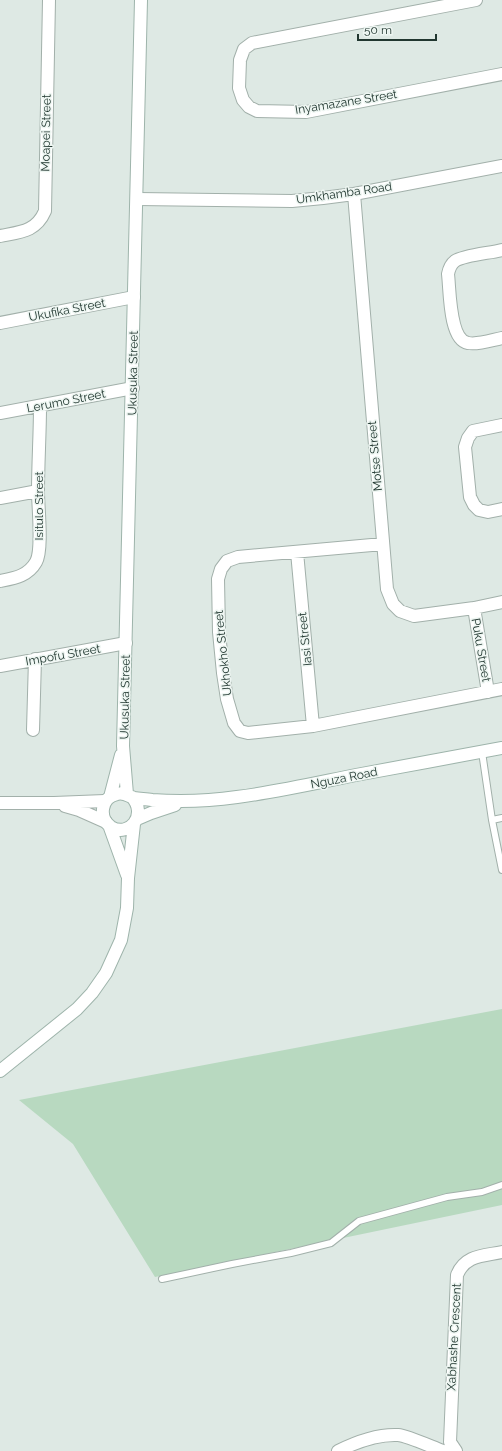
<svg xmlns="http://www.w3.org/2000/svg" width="502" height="1451" font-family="Raleway,sans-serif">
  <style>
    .green { fill: #b8d9c0 }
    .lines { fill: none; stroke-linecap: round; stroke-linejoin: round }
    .lane-casing { stroke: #a2b0aa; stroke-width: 8 }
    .street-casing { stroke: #a2b0aa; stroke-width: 14 }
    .secondary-casing { stroke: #9eb4ab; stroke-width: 14 }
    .lane { stroke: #fff; stroke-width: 6 }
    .street { stroke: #fff; stroke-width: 12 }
    .secondary { stroke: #fff; stroke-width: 12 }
    .labels { text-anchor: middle; stroke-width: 3; stroke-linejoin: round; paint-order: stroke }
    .street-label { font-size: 12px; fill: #213730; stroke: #eef6f2 }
  </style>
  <rect width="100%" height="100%" fill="#dee9e4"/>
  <path class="green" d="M 502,1009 L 502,1205 L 155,1277 L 73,1144 L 19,1100 Z"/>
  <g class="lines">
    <g class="lane-casing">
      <path id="lane" d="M 482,752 L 492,820 L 502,870
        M 492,820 L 502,818
        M 162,1279 L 232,1264 L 291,1253 L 331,1243 L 359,1221 L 447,1197 L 482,1192 L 502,1185"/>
    </g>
    <g class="street-casing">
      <path id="street" d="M 476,0 L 252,43 L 244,49 L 240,60 L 239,88 L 243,100 L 249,107 L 257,111 L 306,112 L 502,74
        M 354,194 L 387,589 L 393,604 L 400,611 L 414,616 L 474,608 L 502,602
        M 137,199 L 292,201 L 323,198 L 354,194 L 502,166
        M 0,236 C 20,232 36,232 45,211 L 49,0
        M 502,250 C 491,253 464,255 455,261 C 451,264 449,269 448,274 C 450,290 449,340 468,343 C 478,345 492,340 502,338
        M 0,323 L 134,297
        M 0,413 L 133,388
        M 502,425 L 473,431 L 468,438 L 465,447 L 470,497 L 474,505 L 479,510 L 488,512 L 502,509
        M 0,498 L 38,491
        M 383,544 L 238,557 L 227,561 L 221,569 L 218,579 L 219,632 L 223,673 L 227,699 L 234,723 L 240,731 L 248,733 L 313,726 L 502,689
        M 297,552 L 313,726
        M 0,581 C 15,578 28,576 36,562 C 43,550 38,507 38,492 C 38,463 40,434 40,406
        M 474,608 L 488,692
        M 0,666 L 126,643
        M 33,730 L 35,659
        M 0,803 L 54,803 L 105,801
        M 65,806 L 79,810 L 106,822
        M 338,1451 C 356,1442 378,1434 398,1435 C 408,1436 432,1447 443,1451
        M 456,1451 L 450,1442 L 457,1275 C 465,1255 483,1256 502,1252"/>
    </g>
    <g class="secondary-casing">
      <path id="secondary" d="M 127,794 L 123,746 L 141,0
        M 110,797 L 121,755
        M 132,797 C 148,815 129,838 111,827 C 98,818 101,797 117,794 C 124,792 128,796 134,798 C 140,799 146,799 152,800 C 180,802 209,801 237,797 C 277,792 316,783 356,775 C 405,766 453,757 502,748
        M 137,819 L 151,813 L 175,805
        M 109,825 L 127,875
        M 0,1071 L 77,1009 L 92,993 L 106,973 L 121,940 L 127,908 L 128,878 L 134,824"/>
    </g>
    <use href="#lane" class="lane"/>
    <use href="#street" class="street"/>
    <use href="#secondary" class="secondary"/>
  </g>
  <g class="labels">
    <g class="street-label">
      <text transform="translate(346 102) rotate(-9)" y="4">Inyamazane Street</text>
      <text transform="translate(46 133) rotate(-89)" y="4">Moapei Street</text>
      <text transform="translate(344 193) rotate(-8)" y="4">Umkhamba Road</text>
      <text transform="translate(67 310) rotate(-11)" y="4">Ukufika Street</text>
      <text transform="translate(133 373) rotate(-89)" y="4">Ukusuka Street</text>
      <text transform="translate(66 401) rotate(-11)" y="4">Lerumo Street</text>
      <text transform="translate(375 456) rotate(-95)" y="4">Motse Street</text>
      <text transform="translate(39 506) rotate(-90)" y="4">Isitulo Street</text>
      <text transform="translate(305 639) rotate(-96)" y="4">Iasi Street</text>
      <text transform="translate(481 650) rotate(80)" y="4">Puku Street</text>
      <text transform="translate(223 653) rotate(-96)" y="4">Ukhokho Street</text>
      <text transform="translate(63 655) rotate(-10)" y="4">Impofu Street</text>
      <text transform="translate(125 697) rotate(-89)" y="4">Ukusuka Street</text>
      <text transform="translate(344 778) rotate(-11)" y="4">Nguza Road</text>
      <text transform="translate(454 1337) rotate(-87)" y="4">Xabhashe Crescent</text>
    </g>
  </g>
  <path d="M358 34v6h78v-6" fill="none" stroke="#213730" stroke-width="2"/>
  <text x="364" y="34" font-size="12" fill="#213730" stroke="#eef6f2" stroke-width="3" paint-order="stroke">50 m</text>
</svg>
